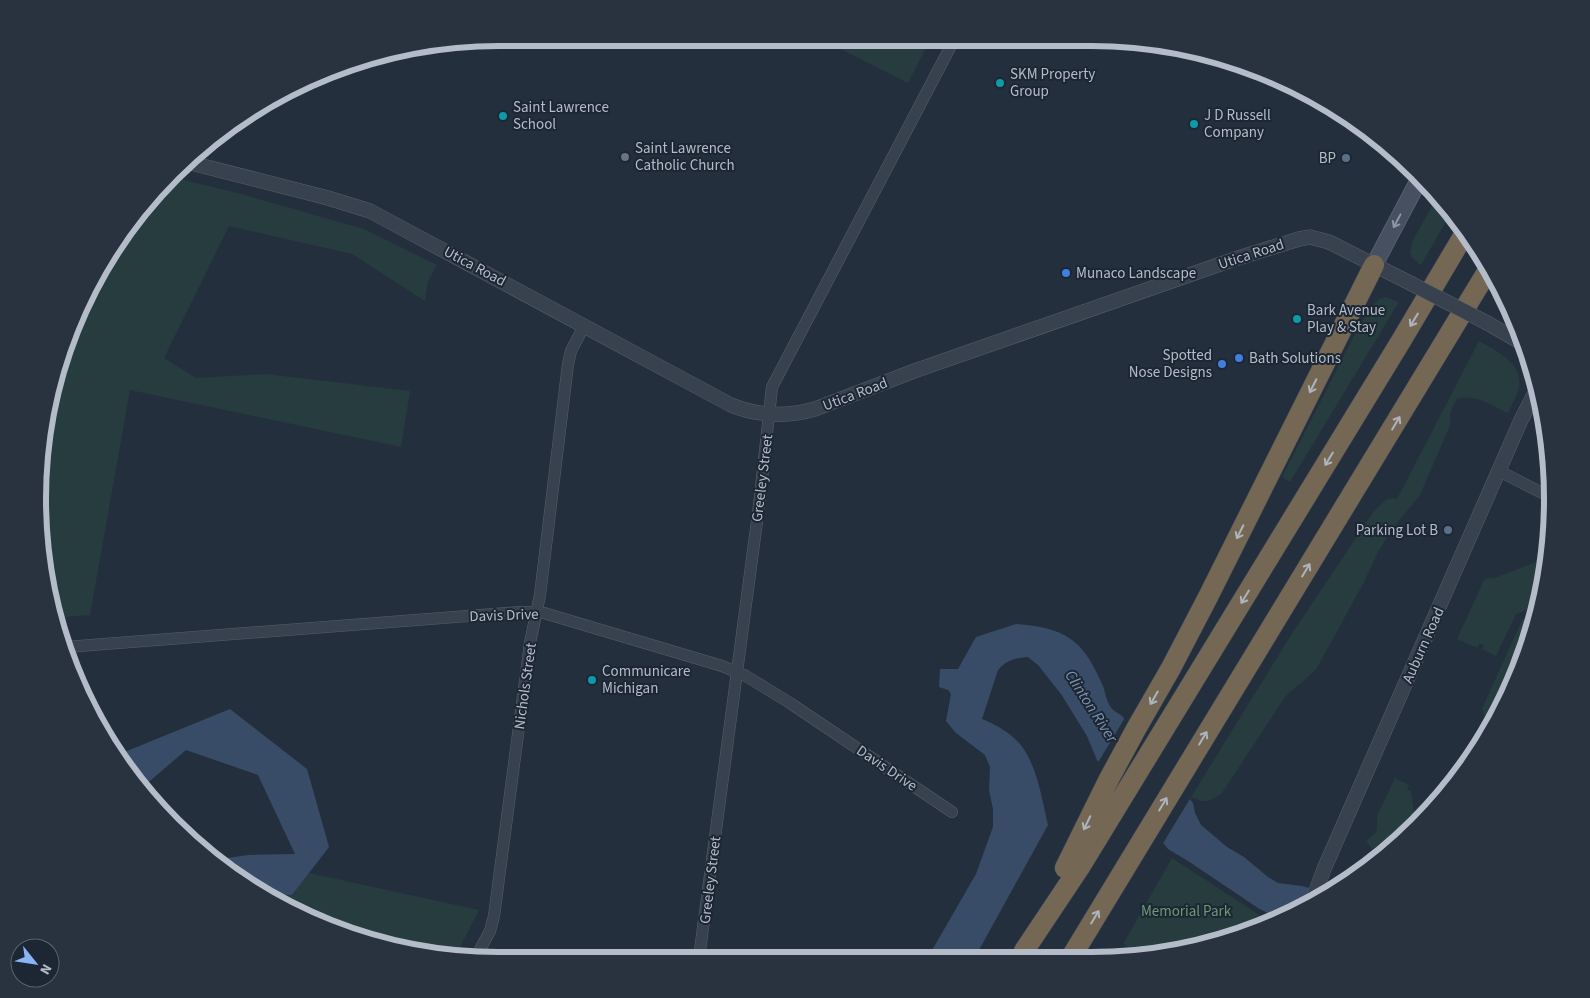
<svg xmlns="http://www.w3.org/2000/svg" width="1590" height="998" font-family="'Source Sans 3',sans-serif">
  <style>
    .green { fill: #263c3f }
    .water { fill: #394c67 }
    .pier { fill: #242f3e }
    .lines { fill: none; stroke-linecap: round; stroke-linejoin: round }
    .minor-casing { stroke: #565f6c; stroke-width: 12 }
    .tertiary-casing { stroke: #565f6c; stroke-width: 15 }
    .secondary-casing { stroke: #565f6c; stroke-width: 18 }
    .motorway-casing { stroke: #434c59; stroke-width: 21 }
    .minor { stroke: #38414e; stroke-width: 11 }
    .tertiary { stroke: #38414e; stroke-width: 14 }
    .secondary { stroke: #465061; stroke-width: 16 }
    .motorway { stroke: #746855; stroke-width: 20 }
    .tertiary-bridge-casing { stroke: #565f6c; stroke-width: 15; stroke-linecap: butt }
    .tertiary-bridge { stroke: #38414e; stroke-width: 14 }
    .oneway { stroke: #8e96a5 }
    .oneway2 { stroke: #aeb4bd }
    .culture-dot { fill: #0f9aa8; stroke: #1d2633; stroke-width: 2 }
    .worship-dot { fill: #6b7280; stroke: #1d2633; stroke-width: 2 }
    .service-dot { fill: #5c6f8a; stroke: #1d2633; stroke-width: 2 }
    .shop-dot { fill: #3f7fe0; stroke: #1d2633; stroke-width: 2 }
    .labels { text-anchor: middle; stroke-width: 4; stroke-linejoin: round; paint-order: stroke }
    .poi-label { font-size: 15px; fill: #b4bcc9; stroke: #1d2633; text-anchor: start }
    .street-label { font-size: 15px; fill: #b4bcc9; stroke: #1d2633 }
    .park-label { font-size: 15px; fill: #6b9a76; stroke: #1d2633 }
    .water-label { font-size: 16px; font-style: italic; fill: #7c92b1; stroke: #1d2633 }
    .rim { fill: none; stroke: #b4bcc9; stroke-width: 6 }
  </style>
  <rect width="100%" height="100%" fill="#242f3e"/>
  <path class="green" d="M 821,39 L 930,40 L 908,83 Z
    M 176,178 L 241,194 L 364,229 L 437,265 L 428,281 L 425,301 L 352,254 L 229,226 L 164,358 L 196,378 L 266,374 L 410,391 L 401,447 L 130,390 L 90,615 L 53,618 L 38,499 L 62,350 L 133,218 Z
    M 1438,195 L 1451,213 L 1421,265 L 1412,258 L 1410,252 L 1413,240 Z
    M 1385,297 L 1399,302 L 1290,482 L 1282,477 L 1361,322 L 1375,303 L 1380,299 Z
    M 1479,341 C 1498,352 1526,364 1518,391 C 1515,399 1511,406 1508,413 C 1493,406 1474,393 1457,399 C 1453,407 1448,413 1451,423 L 1420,495 L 1393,528 L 1378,552 L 1364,582 L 1317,668 C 1307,679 1295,687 1285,697 L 1222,793 C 1209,802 1206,804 1191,797 L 1291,635 L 1372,514 C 1379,506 1386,495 1397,499 Z
    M 1547,558 L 1539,605 L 1516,614 L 1496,656 L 1482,649 L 1484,645 L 1480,643 L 1477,648 L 1457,639 L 1484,580 L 1491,577 L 1492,579 Z
    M 1537,615 L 1505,703 L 1489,729 L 1482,709 L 1522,620 Z
    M 1395,778 L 1409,785 L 1407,789 L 1411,791 L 1414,814 L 1417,812 L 1419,818 L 1414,819 L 1412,823 L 1384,844 L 1386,851 L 1381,856 L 1375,847 L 1372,849 L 1366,841 L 1375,834 L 1377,829 L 1377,816 Z
    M 1172,858 L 1258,914 L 1272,921 L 1211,945 L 1141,956 L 1123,944 Z
    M 309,873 L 479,910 L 455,957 L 439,957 L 323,925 L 268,894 L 292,895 Z"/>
  <path class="water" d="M 1016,624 C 1064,628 1082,638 1102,684 C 1105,690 1106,700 1110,706 C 1112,710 1118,713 1122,716 L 1193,803 L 1195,813 L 1201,825 L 1227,847 L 1244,857 L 1268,877 L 1278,883 L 1302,886 L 1328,893 L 1295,913 L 1279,919 L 1258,908 L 1188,861 L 1168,849 L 1097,760 L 1087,736 L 1061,694 L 1038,665 L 1028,657 C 1015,658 1007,660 998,670 L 982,719 C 997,725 1014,735 1023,748 C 1038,770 1042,800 1048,825 L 974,959 L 927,959 L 976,874 L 993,827 L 993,809 L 989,790 L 990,767 L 985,755 L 956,733 L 946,721 L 951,694 L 948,690 L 939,687 L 940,669 L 958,669 L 976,637 Z
    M 230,709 L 307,769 L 329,847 L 292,895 L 268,894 L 218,865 L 213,860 L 248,855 L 295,854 L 258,775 L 186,750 L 144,786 L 117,757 L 127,751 Z"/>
  <path class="pier" d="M 1126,716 L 1191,797 L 1162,845 L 1097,764 Z"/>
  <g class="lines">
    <g class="minor-casing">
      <path id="minor" d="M 1499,471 L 1550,497
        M 66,647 L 520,612 L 544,613 L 722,666 L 746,676 L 790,703 L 952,812
        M 476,957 L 490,931 L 494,916 L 530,643 L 540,595 L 568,364 L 571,351 L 584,326
        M 699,958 L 759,506 L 772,387 L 954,40"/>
    </g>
    <g class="tertiary-casing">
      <path id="tertiary" d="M 191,163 L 328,198 L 370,211 L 731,405 C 758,416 787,417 815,409 L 917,370 L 1238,258 L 1299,239 L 1310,237 L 1329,242 L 1410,283
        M 1489,324 L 1525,345
        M 1312,902 L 1324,869 L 1521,420 L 1537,389"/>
    </g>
    <g class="secondary-casing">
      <path id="secondary" d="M 1374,265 L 1420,178"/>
    </g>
    <g class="motorway-casing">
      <path id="motorway" d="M 1065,868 L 1109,779 L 1136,729 L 1171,668 L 1208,597 L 1374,265
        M 1024,951 L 1080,867 L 1401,341 L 1465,233
        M 1070,959 L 1490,267"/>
    </g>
    <use href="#minor" class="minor"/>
    <use href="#tertiary" class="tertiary"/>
    <use href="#secondary" class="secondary"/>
    <use href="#motorway" class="motorway"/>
    <g class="tertiary-bridge-casing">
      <path id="tertiary-bridge" d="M 1410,283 L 1489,324"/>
    </g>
    <use href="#tertiary-bridge" class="tertiary-bridge"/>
  </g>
  <defs><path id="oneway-shaft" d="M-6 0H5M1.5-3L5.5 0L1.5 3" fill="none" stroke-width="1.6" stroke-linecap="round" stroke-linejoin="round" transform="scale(1.25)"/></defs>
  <use class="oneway" href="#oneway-shaft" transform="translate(1397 221) rotate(118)"/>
  <g class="oneway2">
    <use href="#oneway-shaft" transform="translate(1414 320) rotate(121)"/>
    <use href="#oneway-shaft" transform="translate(1313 386) rotate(117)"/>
    <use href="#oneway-shaft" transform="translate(1396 423) rotate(-59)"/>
    <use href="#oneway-shaft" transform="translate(1329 459) rotate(121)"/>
    <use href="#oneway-shaft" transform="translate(1240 532) rotate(117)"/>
    <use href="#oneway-shaft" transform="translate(1306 570) rotate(-59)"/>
    <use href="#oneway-shaft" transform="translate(1245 597) rotate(121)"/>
    <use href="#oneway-shaft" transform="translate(1154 698) rotate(120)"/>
    <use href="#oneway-shaft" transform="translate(1203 738) rotate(-59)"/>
    <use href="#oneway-shaft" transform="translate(1163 804) rotate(-59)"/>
    <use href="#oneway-shaft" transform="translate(1087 823) rotate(116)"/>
    <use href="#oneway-shaft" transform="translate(1095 917) rotate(-59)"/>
  </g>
  <g class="culture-dot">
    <circle cx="1000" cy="83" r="5"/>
    <circle cx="503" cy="116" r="5"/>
    <circle cx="1194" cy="124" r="5"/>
    <circle cx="1297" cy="319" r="5"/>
    <circle cx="592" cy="680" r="5"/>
  </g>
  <circle class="worship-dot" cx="625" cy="157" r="5"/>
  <g class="service-dot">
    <circle cx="1346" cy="158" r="5"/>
    <circle cx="1448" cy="530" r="5"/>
  </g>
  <g class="shop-dot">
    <circle cx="1066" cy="273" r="5"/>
    <circle cx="1239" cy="358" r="5"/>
    <circle cx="1222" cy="364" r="5"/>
  </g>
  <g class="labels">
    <g class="poi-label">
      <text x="1010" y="79">SKM Property<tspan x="1010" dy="17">Group</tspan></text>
      <text x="513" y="112">Saint Lawrence<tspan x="513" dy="17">School</tspan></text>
      <text x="1204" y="120">J D Russell<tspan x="1204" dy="17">Company</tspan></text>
      <text x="635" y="153">Saint Lawrence<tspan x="635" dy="17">Catholic Church</tspan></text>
      <text x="1336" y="163" text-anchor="end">BP</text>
      <text x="1076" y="278">Munaco Landscape</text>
      <text x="1307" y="315">Bark Avenue<tspan x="1307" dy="17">Play &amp; Stay</tspan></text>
      <text x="1212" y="360" text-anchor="end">Spotted<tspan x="1212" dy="17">Nose Designs</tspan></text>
      <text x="1249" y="363">Bath Solutions</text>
      <text x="1438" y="535" text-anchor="end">Parking Lot B</text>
      <text x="602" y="676">Communicare<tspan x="602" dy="17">Michigan</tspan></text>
    </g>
    <g class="street-label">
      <text transform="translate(1251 254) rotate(-18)" y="5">Utica Road</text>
      <text transform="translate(475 266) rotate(28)" y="5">Utica Road</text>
      <text transform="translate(855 394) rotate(-21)" y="5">Utica Road</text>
      <text transform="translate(762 478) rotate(-83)" y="5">Greeley Street</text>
      <text transform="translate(504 615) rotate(-2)" y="5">Davis Drive</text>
      <text transform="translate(1423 645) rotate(-66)" y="5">Auburn Road</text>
      <text transform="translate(525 686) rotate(-82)" y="5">Nichols Street</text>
      <text transform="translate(887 768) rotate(34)" y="5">Davis Drive</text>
      <text transform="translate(710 880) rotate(-83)" y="5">Greeley Street</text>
    </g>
    <g class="park-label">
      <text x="1186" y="916">Memorial Park</text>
    </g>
    <g class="water-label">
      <text transform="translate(1092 706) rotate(57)" y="6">Clinton River</text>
    </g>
  </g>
  <path d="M0 0H1590V998H0ZM499 46H1091A453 453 0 0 1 1544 499V499A453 453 0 0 1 1091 952H499A453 453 0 0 1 46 499V499A453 453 0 0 1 499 46Z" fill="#29323f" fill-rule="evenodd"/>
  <path class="rim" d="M499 46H1091A453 453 0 0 1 1544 499V499A453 453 0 0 1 1091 952H499A453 453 0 0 1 46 499V499A453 453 0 0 1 499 46Z"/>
  <g transform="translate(35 963) rotate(120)"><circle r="24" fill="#1d2633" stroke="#59626f"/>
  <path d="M0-4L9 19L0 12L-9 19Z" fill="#8ab4f8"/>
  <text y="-8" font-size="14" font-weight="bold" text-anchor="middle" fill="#b4bcc9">N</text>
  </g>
</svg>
